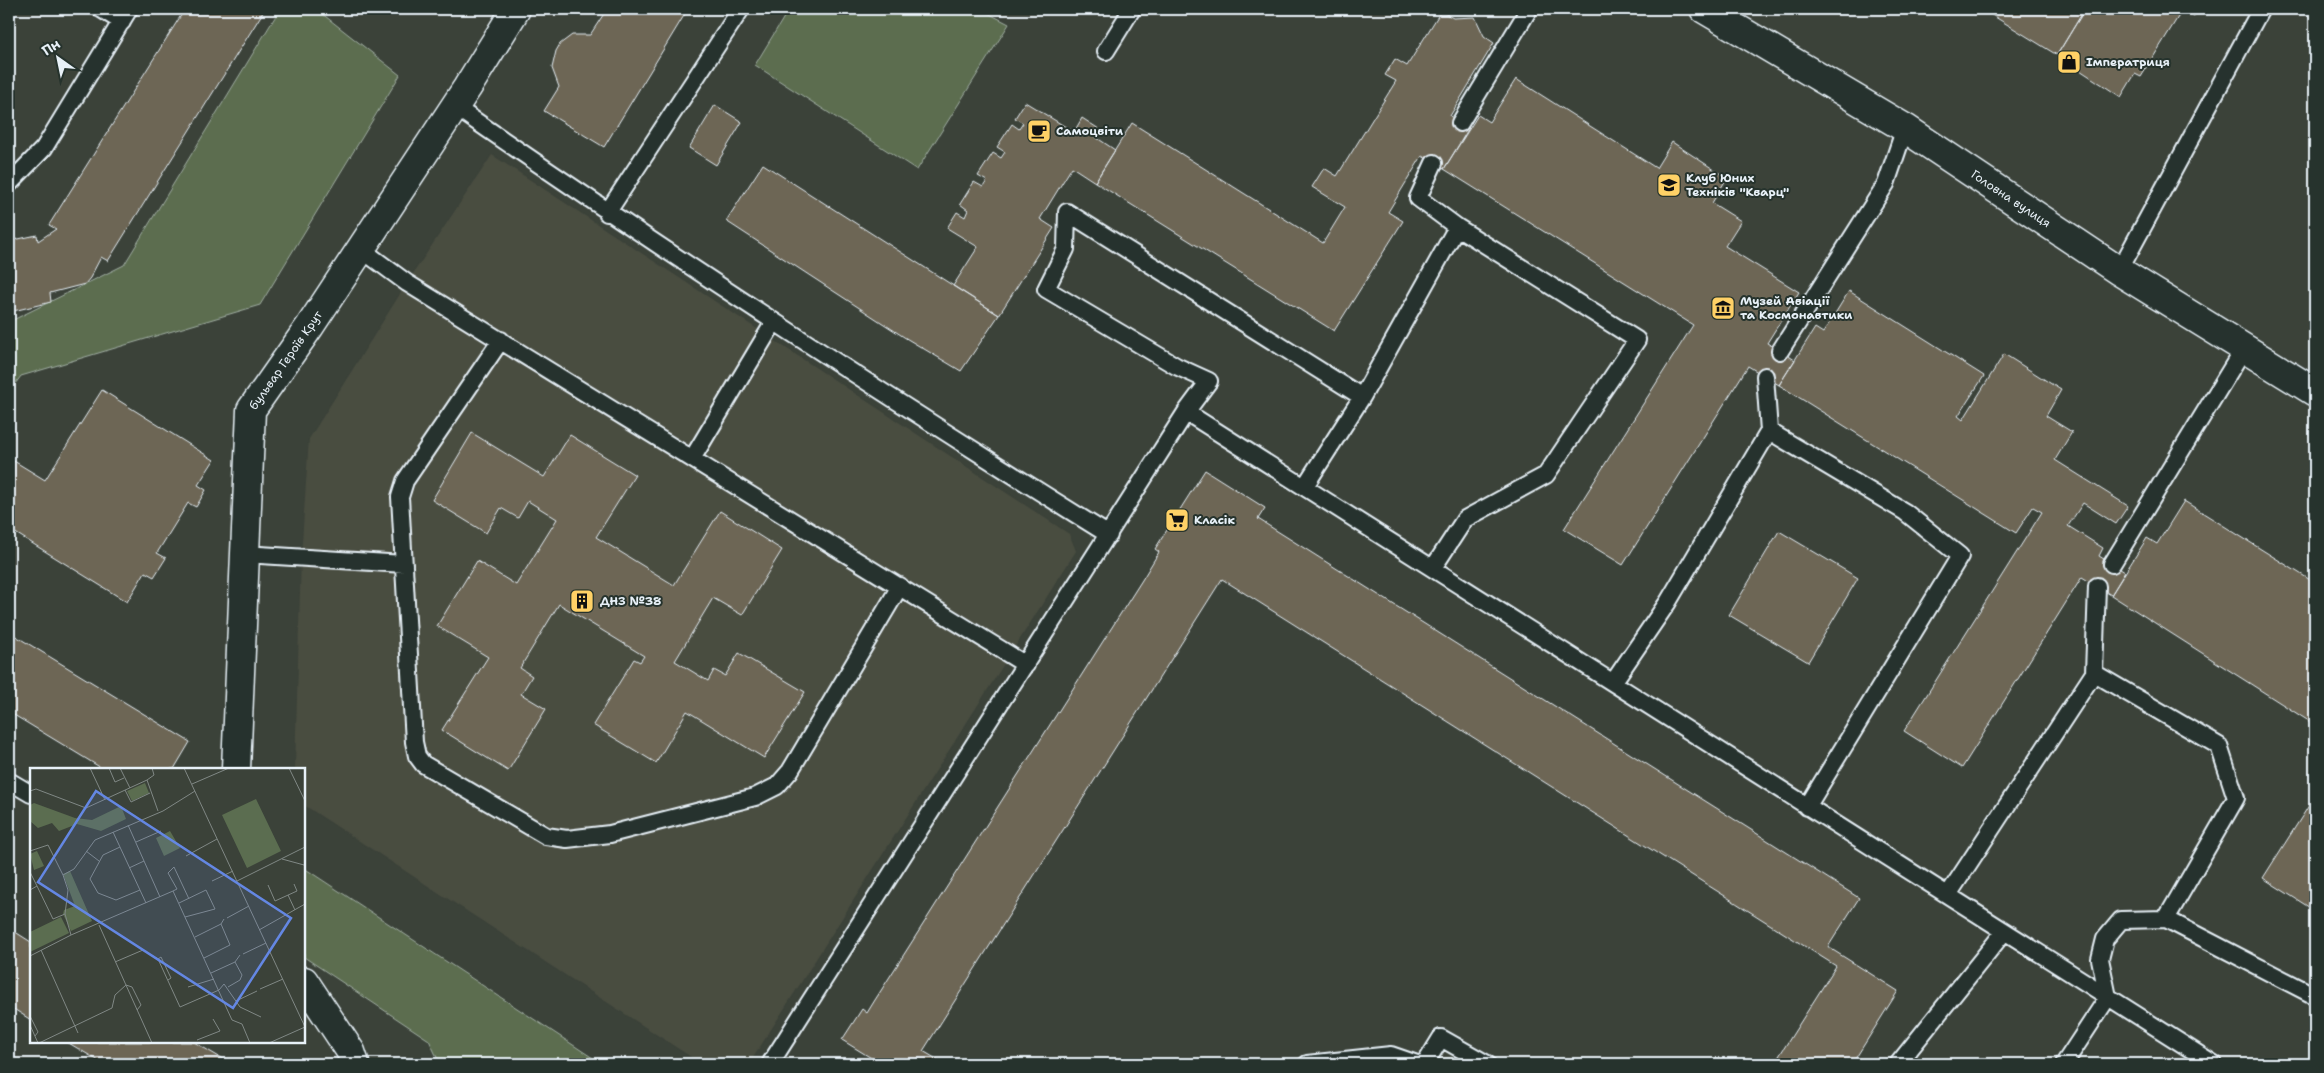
<svg xmlns="http://www.w3.org/2000/svg" width="2324" height="1073" font-family="'Shantell Sans',sans-serif">
  <style>
    .built { fill: #4a4d41 }
    .green { fill: #5b6d50; stroke: #a2afa4 }
    .building { fill: #6d6655; stroke: #e8f1f8 }
    .lines { fill: none; stroke-linecap: round; stroke-linejoin: round }
    .lane-casing { stroke: #e8f1f8; stroke-width: 20 }
    .street-casing { stroke: #e8f1f8; stroke-width: 31 }
    .primary-casing { stroke: #e8f1f8; stroke-width: 31 }
    .lane { stroke: #26332d; stroke-width: 16 }
    .street { stroke: #26332d; stroke-width: 28 }
    .primary { stroke: #26332d; stroke-width: 28 }
    .labels { text-anchor: middle; stroke-width: 4; stroke-linejoin: round; paint-order: stroke }
    .poi-label { font-size: 12px; font-weight: bold; fill: #e8f1f8; stroke: #26332d; text-anchor: start }
    .street-label { font-size: 12px; fill: #e8f1f8; stroke: #26332d }
    .inset-road { fill: none; stroke: #808885; stroke-width: 1 }
    .view { fill: #6487e3; fill-opacity: 0.15; stroke: #6487e3; stroke-width: 2.5 }
    .inset-edge { fill: none; stroke: #e8f1f8; stroke-width: 2.5 }
  </style>
  <rect width="100%" height="100%" fill="#3b4239"/>
  <filter id="ink" filterUnits="userSpaceOnUse"><feTurbulence type="fractalNoise" baseFrequency=".02" numOctaves="2"/><feDisplacementMap in="SourceGraphic" scale="10" xChannelSelector="R" yChannelSelector="G"/><feConvolveMatrix kernelMatrix="1 2 1 2 8 2 1 2 1" color-interpolation-filters="sRGB"/></filter>
  <g filter="url(#ink)">
    <path class="built" d="M 492,155 L 1069,534 L 1076,551 L 749,1064 L 702,1064 L 304,805 L 304,769 L 295,769 L 301,557 L 309,439 L 407,283 Z"/>
    <path class="green" d="M 280,9 L 316,9 L 400,75 L 260,305 L 21,376 L 9,392 L 9,322 L 124,265 Z
      M 789,9 L 980,9 L 1009,24 L 917,170 L 755,65 Z
      M 304,868 L 602,1064 L 440,1064 L 429,1040 L 304,957 Z"/>
    <path class="building" d="M 185,9 L 265,9 L 108,261 L 101,257 L 90,278 L 85,284 L 50,293 L 51,302 L 9,312 L 9,241 L 37,235 L 38,241 L 56,229 L 49,225 Z
      M 607,9 L 688,9 L 604,147 L 544,111 L 559,87 L 552,68 L 556,51 L 560,44 L 572,35 L 590,35 Z
      M 1982,9 L 2085,9 L 2057,55 Z
      M 2085,9 L 2183,9 L 2141,77 L 2135,74 L 2121,97 L 2057,55 Z
      M 2183,9 L 2198,9 L 2194,16 Z
      M 1441,11 L 1453,18 L 1475,17 L 1484,36 L 1494,43 L 1450,116 L 1469,128 L 1444,169 L 1422,156 L 1388,212 L 1403,221 L 1334,331 L 1095,182 L 1132,123 L 1323,243 L 1345,207 L 1312,187 L 1324,168 L 1337,176 L 1396,81 L 1385,75 L 1395,59 L 1407,66 Z
      M 1516,79 L 1656,168 L 1672,142 L 1727,178 L 1712,203 L 1741,221 L 1725,246 L 1799,292 L 1767,343 L 1795,360 L 1779,385 L 1748,366 L 1623,565 L 1564,529 L 1693,325 L 1444,169 L 1478,115 L 1489,122 Z
      M 1025,102 L 1074,132 L 1082,118 L 1099,129 L 1094,136 L 1115,150 L 1095,182 L 1072,167 L 1040,219 L 1054,228 L 999,315 L 953,286 L 978,247 L 947,228 L 957,212 L 965,217 L 968,210 L 960,204 L 974,182 L 983,187 L 987,181 L 978,176 L 993,153 L 1001,158 L 1005,152 L 997,147 L 1012,124 L 1019,129 L 1023,123 L 1015,118 Z
      M 715,105 L 742,122 L 716,165 L 689,148 Z
      M 763,164 L 999,315 L 961,371 L 904,337 L 726,221 Z
      M 1849,291 L 1984,376 L 1958,416 L 1963,420 L 2004,354 L 2061,390 L 2046,416 L 2072,432 L 2055,460 L 2128,506 L 2116,524 L 2083,503 L 2068,526 L 2103,548 L 2099,556 L 2125,572 L 2111,595 L 2082,577 L 1962,768 L 1904,731 L 2042,512 L 2033,507 L 2016,533 L 1779,385 L 1815,328 L 1823,333 Z
      M 102,390 L 214,460 L 198,485 L 206,490 L 196,507 L 188,503 L 157,553 L 166,558 L 154,577 L 145,572 L 127,602 L 9,529 L 9,458 L 45,480 Z
      M 472,433 L 544,477 L 570,435 L 635,475 L 596,537 L 674,585 L 720,511 L 782,550 L 742,615 L 713,598 L 675,661 L 708,681 L 714,670 L 725,676 L 739,653 L 805,692 L 764,758 L 687,711 L 656,763 L 593,725 L 634,659 L 640,662 L 644,656 L 559,604 L 520,668 L 532,676 L 521,694 L 546,709 L 508,771 L 442,730 L 488,657 L 437,626 L 477,561 L 516,585 L 557,519 L 528,501 L 518,518 L 501,508 L 486,533 L 432,500 Z
      M 1205,470 L 1265,508 L 1258,519 L 1859,898 L 1828,947 L 1898,991 L 1852,1064 L 1774,1064 L 1836,966 L 1222,579 L 923,1051 L 945,1064 L 881,1064 L 842,1040 L 862,1009 L 867,1013 L 875,1000 L 1142,580 L 1159,552 L 1155,549 Z
      M 2184,501 L 2315,583 L 2315,725 L 2111,595 L 2147,538 L 2157,544 Z
      M 1779,531 L 1858,578 L 1808,662 L 1729,615 Z
      M 9,632 L 190,742 L 174,769 L 103,769 L 9,712 Z
      M 2315,796 L 2315,911 L 2263,878 Z
      M 9,928 L 31,942 L 31,1020 L 9,1006 Z
      M 67,1042 L 194,1042 L 231,1064 L 104,1064 Z"/>
    <g class="lines">
      <g class="lane-casing">
        <path id="lane" d="M 101,9 L 122,22
          M 1106,51 L 1132,9
          M 454,106 C 669,255 887,397 1109,535
          M 1460,123 L 1529,9
          M 1434,163 L 1418,198 L 1457,227
          M 9,184 L 44,148 L 129,9
          M 1067,212 L 1362,397
          M 1067,212 L 1066,249 L 1046,289 L 1176,366 L 1209,381 L 1186,412
          M 607,213 L 741,9
          M 361,249 L 407,283 L 1026,665
          M 2119,271 L 2261,9
          M 501,340 L 405,481 L 400,497 L 414,742 L 417,756 L 423,764 L 546,836 L 567,839 L 610,834 L 755,797 L 777,786 L 790,771 L 900,586
          M 1780,351 L 1886,184 L 1905,128
          M 1769,431 L 1905,512 L 1960,556 L 1807,807
          M 692,459 L 774,322
          M 1305,486 L 1362,397 L 1457,227 L 1637,340 L 1546,475 L 1465,519 L 1433,568
          M 244,554 L 404,564
          M 2112,564 L 2244,348
          M 2094,673 L 2219,746 L 2236,798 L 2166,919
          M 1614,681 L 1668,602 L 1769,431 L 1765,376
          M 9,781 L 31,794
          M 1948,895 L 2094,673 L 2097,586
          M 770,1064 L 1186,412 L 2214,1064
          M 1307,1064 L 1391,1055 L 1417,1064
          M 1425,1064 L 1441,1038 L 1487,1064
          M 1898,1064 L 2004,932
          M 2064,1064 L 2108,997 L 2100,959 L 2105,939 L 2121,920 L 2166,919 L 2315,996"/>
      </g>
      <g class="street-casing">
        <g id="street">
          <path id="s1" d="M 236,769 L 251,410 L 310,326 L 467,88 L 516,9"/>
          <path d="M 304,981 L 351,1052 L 355,1064"/>
        </g>
      </g>
      <g class="primary-casing">
        <g id="primary">
          <path id="s2" d="M 1704,9 L 1905,128 L 2119,271 L 2315,392"/>
        </g>
      </g>
      <use href="#lane" class="lane"/>
      <use href="#street" class="street"/>
      <use href="#primary" class="primary"/>
    </g>
  </g>
  <defs>
    <g id="shop-square" transform="scale(1.25)"><rect x="-9" y="-9" width="18" height="18" rx="4" fill="#ffd166" stroke="#26332d"/><path d="M-5-2.5h2.3a2.7 3.5 0 0 1 5.4 0H5L5.5 6h-11ZM-1.5-2.5h3a1.5 2.3 0 0 0-3 0Z" fill="#111"/></g>
    <g id="cafe-square" transform="scale(1.25)"><rect x="-9" y="-9" width="18" height="18" rx="4" fill="#ffd166" stroke="#26332d"/><path d="M-5.5-4.5H6V0H3Q3 3.5 0 3.5H-2.5Q-5.5 3.5-5.5 0ZM3-3.2v2h1.7v-2ZM-6 4.5H4V6H-6Z" fill="#111"/></g>
    <g id="school-square" transform="scale(1.25)"><rect x="-9" y="-9" width="18" height="18" rx="4" fill="#ffd166" stroke="#26332d"/><path d="M0-5L7-2L0 1L-7-2ZM-4 1L0 2.5L4 1V4Q0 6-4 4Z" fill="#111"/></g>
    <g id="museum-square" transform="scale(1.25)"><rect x="-9" y="-9" width="18" height="18" rx="4" fill="#ffd166" stroke="#26332d"/><path d="M0-6L6-3V-2H-6V-3ZM-5-1h2V3h-2ZM-1-1h2V3h-2ZM3-1h2V3H3ZM-6 4H6V6H-6Z" fill="#111"/></g>
    <g id="supermarket-square" transform="scale(1.25)"><rect x="-9" y="-9" width="18" height="18" rx="4" fill="#ffd166" stroke="#26332d"/><path d="M-6-5.5h2.5l.6 2H6L4.5 2H-2.5L-4.4-4H-6ZM-1.5 3.2a1.3 1.3 0 1 0 .1 0ZM3 3.2a1.3 1.3 0 1 0 .1 0Z" fill="#111"/></g>
    <g id="building-square" transform="scale(1.25)"><rect x="-9" y="-9" width="18" height="18" rx="4" fill="#ffd166" stroke="#26332d"/><path d="M-4-6H4V6H1V3H-1V6H-4ZM-2.5-4.3h1.7v1.8h-1.7ZM.8-4.3h1.7v1.8H.8ZM-2.5-1h1.7V.8h-1.7ZM.8-1h1.7V.8H.8Z" fill="#111"/></g>
  </defs>
  <g fill-rule="evenodd">
    <use href="#shop-square" x="2069" y="62"/>
    <use href="#cafe-square" x="1039" y="131"/>
    <use href="#school-square" x="1669" y="185"/>
    <use href="#museum-square" x="1723" y="308"/>
    <use href="#supermarket-square" x="1177" y="520"/>
    <use href="#building-square" x="582" y="601"/>
  </g>
  <g class="labels">
    <g class="poi-label">
      <text x="2086" y="66">Імператриця</text>
      <text x="1056" y="135">Самоцвіти</text>
      <text x="1686" y="182">Клуб Юних<tspan x="1686" dy="14">Техніків "Кварц"</tspan></text>
      <text x="1740" y="305">Музей Авіації<tspan x="1740" dy="14">та Космонавтики</tspan></text>
      <text x="1194" y="524">Класік</text>
      <text x="600" y="605">ДНЗ №38</text>
    </g>
    <g class="street-label">
      <text dy="4" stroke="none"><textPath href="#s2" startOffset="361">Головна вулиця</textPath></text>
      <text dy="4" stroke="none"><textPath href="#s1" startOffset="420">бульвар Героїв Крут</textPath></text>
    </g>
  </g>
  <g transform="translate(30 768)">
    <rect width="275" height="275" fill="#3b4239"/>
    <path d="M 115,15 L 119,25 L 102,33 L 97,23 ZM 226,31 L 251,83 L 217,100 L 192,47 ZM 4,35 L 45,50 L 62,52 L 91,38 L 96,51 L 71,63 L 47,56 L 29,63 L 22,55 L 8,60 L 0,53 L 0,37 ZM 140,63 L 150,80 L 134,88 L 126,70 ZM 7,83 L 14,98 L 4,102 L 0,86 ZM 40,103 L 62,153 L 41,163 L 33,146 L 34,142 L 45,138 L 33,106 ZM 31,149 L 39,165 L 0,184 L 0,164 Z" fill="#5b6d50"/>
    <path class="inset-road" d="M 60,0 L 75,32M 79,0 L 85,14 L 94,10M 90,0 L 100,20M 154,0 L 275,259M 259,0 L 275,33M 117,12 L 124,7 L 122,0M 162,16 L 199,0M 95,22 L 101,34 L 120,25M 0,23 L 6,21 L 56,40 L 117,12 L 128,43M 98,57 L 130,129M 83,64 L 116,135M 106,74 L 131,63M 90,79 L 73,87 L 60,111 L 68,125 L 86,132 L 110,122M 0,83 L 18,77 L 33,107M 56,83 L 69,93M 156,88 L 187,71M 252,91 L 274,97M 99,100 L 114,93M 0,104 L 7,118 L 0,122M 182,113 L 203,103M 207,113 L 275,79M 238,117 L 245,133 L 267,123 L 264,116M 7,118 L 23,151 L 35,146M 143,123 L 147,121 L 138,105 L 144,99 L 159,131M 258,127 L 265,142M 149,135 L 176,122 L 185,141 L 155,149M 197,150 L 219,138M 69,157 L 122,275M 229,162 L 275,136M 41,167 L 143,123 L 202,252 L 212,256 L 220,275M 165,169 L 191,156 L 194,151M 11,182 L 48,265M 213,186 L 236,175M 0,188 L 41,167 L 35,146 L 38,122 L 33,107 L 44,101 L 65,72 L 133,43 L 165,23M 174,190 L 200,177 L 191,156M 128,191 L 131,189 L 141,210 L 138,212M 85,194 L 113,182 L 128,191 L 150,239 L 189,222 L 194,216 L 210,239 L 231,249M 181,205 L 205,194 L 210,187M 158,219 L 184,211M 198,219 L 210,212 L 212,207 L 205,194M 230,221 L 253,211M 206,233 L 227,223M 0,248 L 8,264 L 5,268M 0,257 L 8,275M 167,272 L 190,263 L 183,251M 9,275 L 82,240 L 85,227 L 96,217 L 102,219 L 111,237 L 107,242M 239,275 L 275,259"/>
    <path class="view" d="M 66,23 L 261,150 L 203,240 L 8,114 Z"/>
    <rect width="275" height="275" class="inset-edge"/>
  </g>
  <rect width="2324" height="1073" fill="none" stroke="#26332d" stroke-width="30"/>
  <rect x="15" y="15" width="2294" height="1043" fill="none" stroke="#e8f1f8" stroke-width="2" filter="url(#ink)"/>
  <g transform="translate(58 58) rotate(327)" stroke="#26332d" stroke-width="4" paint-order="stroke">
  <path d="M0-4L9 19L0 12L-9 19Z" fill="#e8f1f8"/>
  <text y="-8" font-size="14" font-weight="bold" text-anchor="middle" fill="#e8f1f8">Пн</text>
  </g>
</svg>
